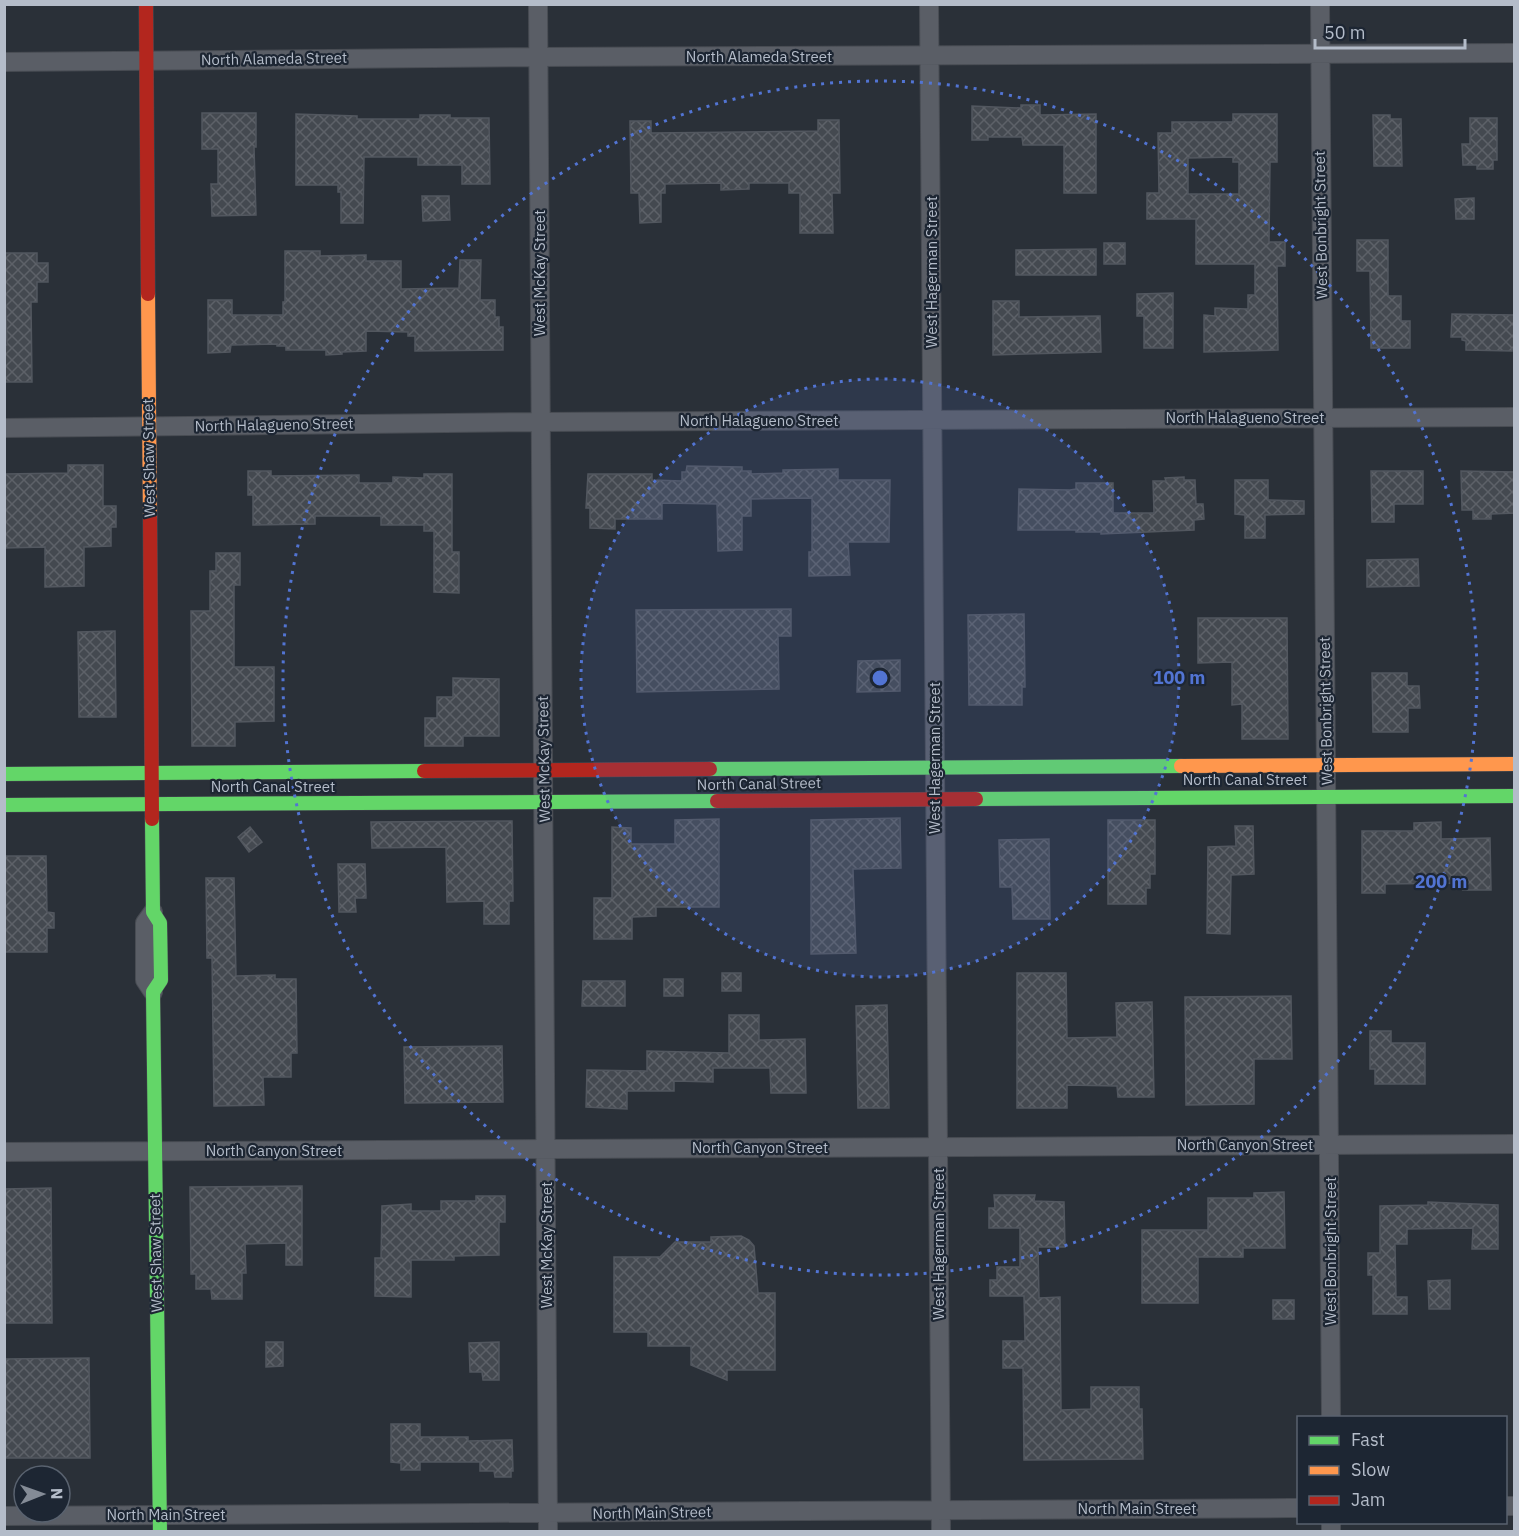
<svg xmlns="http://www.w3.org/2000/svg" width="1519" height="1536" font-family="'IBM Plex Sans',sans-serif">
  <style>
    .building { fill: url(#building-cross-hatch); stroke: #52575f; stroke-width: 1.5; fill-rule: evenodd }
    .lines { fill: none; stroke-linecap: round; stroke-linejoin: round }
    .street-casing { stroke: #484c53; stroke-width: 20 }
    .fast-casing { stroke: #484c53; stroke-width: 15 }
    .slow-casing { stroke: #484c53; stroke-width: 15 }
    .jam-casing { stroke: #484c53; stroke-width: 15 }
    .street { stroke: #5a5e66; stroke-width: 18 }
    .fast { stroke: #63d668; stroke-width: 14 }
    .slow { stroke: #ff974d; stroke-width: 14 }
    .jam { stroke: #b3261e; stroke-width: 14 }
    .ring { fill: none; stroke: #5274d3; stroke-width: 3; stroke-dasharray: 3 6 }
    .labels { text-anchor: middle; stroke-width: 4.5; stroke-linejoin: round; paint-order: stroke }
    .street-label { font-size: 15px; fill: #b4bcc9; stroke: #1d2633 }
    .centre { fill: #5274d3; stroke: #1d2633; stroke-width: 3 }
    .ring-label { font-size: 18px; text-anchor: middle; font-weight: bold; fill: #5274d3; stroke: #1d2633; stroke-width: 4.5; stroke-linejoin: round; paint-order: stroke }
  </style>
  <defs>
    <pattern id="building-cross-hatch" width="8" height="8" patternUnits="userSpaceOnUse" patternTransform="scale(1.5)"><rect width="8" height="8" fill="#444950"/><path d="M0 0l8 8M0 8l8-8" fill="none" stroke="#5d6168"/></pattern>
  </defs>
  <rect width="100%" height="100%" fill="#2a3038"/>
  <path class="building" d="M 1021,105 L 1040,105 L 1040,115 L 1096,114 L 1096,193 L 1064,193 L 1064,145 L 1023,145 L 1022,137 L 988,137 L 988,140 L 972,140 L 972,106 L 1021,108 Z
    M 202,113 L 256,113 L 256,147 L 254,147 L 256,215 L 212,216 L 211,184 L 218,184 L 218,149 L 202,149 Z
    M 296,114 L 357,116 L 357,119 L 420,119 L 420,115 L 450,115 L 450,118 L 489,118 L 490,184 L 462,184 L 462,165 L 418,165 L 418,157 L 364,157 L 363,223 L 341,223 L 341,192 L 338,192 L 338,185 L 296,185 Z
    M 1233,114 L 1277,114 L 1277,162 L 1270,162 L 1269,242 L 1285,242 L 1285,266 L 1277,266 L 1278,350 L 1204,352 L 1204,315 L 1215,316 L 1215,308 L 1248,309 L 1248,295 L 1255,295 L 1255,264 L 1196,264 L 1196,219 L 1147,219 L 1147,193 L 1159,193 L 1158,133 L 1172,133 L 1172,122 L 1233,122 ZM 1233,157 L 1233,162 L 1239,162 L 1239,194 L 1188,194 L 1188,158 Z
    M 1373,115 L 1390,115 L 1390,119 L 1401,119 L 1402,166 L 1374,166 Z
    M 1470,118 L 1497,118 L 1497,160 L 1493,160 L 1493,169 L 1477,169 L 1477,165 L 1463,165 L 1462,144 L 1470,144 Z
    M 818,120 L 839,120 L 840,193 L 832,193 L 833,233 L 800,233 L 800,193 L 789,193 L 789,183 L 749,183 L 749,189 L 721,190 L 721,183 L 665,184 L 665,193 L 661,193 L 661,222 L 640,223 L 639,193 L 631,193 L 630,121 L 651,121 L 651,133 L 818,131 Z
    M 422,196 L 449,196 L 450,220 L 423,221 Z
    M 1474,198 L 1474,219 L 1456,219 L 1455,199 Z
    M 1357,240 L 1388,240 L 1388,296 L 1401,296 L 1401,321 L 1410,321 L 1410,348 L 1371,348 L 1370,271 L 1357,271 Z
    M 1104,243 L 1125,243 L 1125,264 L 1104,264 Z
    M 1096,249 L 1096,275 L 1016,275 L 1016,250 Z
    M 285,251 L 320,251 L 320,256 L 366,255 L 366,261 L 401,261 L 401,289 L 459,288 L 460,260 L 481,260 L 480,300 L 495,300 L 495,317 L 499,317 L 499,327 L 503,327 L 503,350 L 415,351 L 415,336 L 408,336 L 408,332 L 366,331 L 366,351 L 342,352 L 342,354 L 326,355 L 326,350 L 286,350 L 286,346 L 277,346 L 277,344 L 231,345 L 230,352 L 208,353 L 208,300 L 232,300 L 232,315 L 283,315 L 283,302 L 285,302 Z
    M 4,253 L 37,253 L 37,263 L 48,263 L 48,282 L 37,282 L 37,302 L 31,302 L 32,382 L 4,382 L 4,345 L 7,345 Z
    M 1173,293 L 1173,348 L 1144,348 L 1144,316 L 1137,316 L 1137,294 Z
    M 993,301 L 1019,301 L 1019,317 L 1100,316 L 1101,352 L 993,355 Z
    M 1452,314 L 1515,315 L 1515,349 L 1512,349 L 1512,351 L 1466,350 L 1466,341 L 1462,340 L 1462,337 L 1451,337 Z
    M 68,465 L 103,465 L 103,506 L 116,506 L 116,527 L 111,527 L 111,546 L 84,547 L 84,586 L 45,587 L 45,547 L 4,548 L 4,474 L 68,473 Z
    M 687,466 L 742,467 L 742,471 L 751,471 L 751,474 L 783,473 L 783,470 L 838,469 L 838,480 L 890,480 L 889,542 L 848,542 L 850,575 L 809,576 L 809,552 L 812,552 L 812,498 L 751,499 L 751,516 L 742,516 L 742,550 L 718,551 L 717,504 L 662,503 L 662,519 L 615,519 L 615,529 L 590,528 L 590,508 L 586,508 L 588,474 L 652,474 L 652,480 L 682,481 L 682,472 L 686,472 Z
    M 248,471 L 271,471 L 271,476 L 359,475 L 359,483 L 393,483 L 393,477 L 424,478 L 424,474 L 452,474 L 452,552 L 459,552 L 459,593 L 434,592 L 434,531 L 424,531 L 424,525 L 381,525 L 381,516 L 315,516 L 315,524 L 253,525 L 253,495 L 248,495 Z
    M 1371,471 L 1423,471 L 1423,504 L 1394,504 L 1394,522 L 1372,522 Z
    M 1461,471 L 1515,472 L 1515,513 L 1491,514 L 1491,519 L 1473,519 L 1473,510 L 1462,510 Z
    M 1184,477 L 1184,480 L 1195,480 L 1196,504 L 1203,504 L 1204,519 L 1194,520 L 1194,530 L 1101,534 L 1101,532 L 1076,532 L 1076,530 L 1018,530 L 1019,489 L 1070,490 L 1076,489 L 1076,483 L 1113,483 L 1113,513 L 1154,513 L 1153,481 L 1166,481 L 1165,478 Z
    M 1235,480 L 1268,480 L 1268,500 L 1304,501 L 1304,514 L 1265,515 L 1265,538 L 1245,538 L 1245,515 L 1235,514 Z
    M 216,553 L 240,553 L 240,585 L 234,585 L 234,667 L 274,667 L 274,721 L 235,722 L 235,746 L 192,746 L 191,611 L 210,611 L 210,571 L 216,571 Z
    M 1418,559 L 1419,586 L 1367,587 L 1367,560 Z
    M 791,609 L 791,636 L 778,636 L 779,689 L 637,692 L 636,610 Z
    M 1024,614 L 1025,687 L 1022,687 L 1022,705 L 969,705 L 968,615 Z
    M 1198,618 L 1287,618 L 1288,739 L 1242,739 L 1242,704 L 1232,705 L 1232,662 L 1198,663 Z
    M 115,631 L 116,717 L 79,717 L 78,632 Z
    M 900,660 L 900,691 L 857,692 L 858,661 Z
    M 1372,673 L 1407,673 L 1407,686 L 1419,686 L 1420,708 L 1408,708 L 1408,732 L 1373,732 Z
    M 453,678 L 499,679 L 499,736 L 463,736 L 463,746 L 425,746 L 425,718 L 437,718 L 437,697 L 453,697 Z
    M 900,818 L 901,868 L 853,869 L 856,953 L 811,954 L 811,820 Z
    M 719,819 L 719,907 L 656,907 L 656,916 L 632,917 L 632,939 L 594,939 L 594,898 L 612,898 L 612,827 L 631,828 L 631,844 L 675,844 L 675,820 Z
    M 1108,820 L 1155,820 L 1155,874 L 1150,874 L 1150,888 L 1146,888 L 1146,904 L 1108,904 Z
    M 512,821 L 513,901 L 509,901 L 509,924 L 484,924 L 484,901 L 447,902 L 446,847 L 372,848 L 371,822 Z
    M 1441,822 L 1441,839 L 1490,838 L 1491,890 L 1463,890 L 1463,883 L 1385,884 L 1385,893 L 1362,893 L 1362,831 L 1414,831 L 1414,823 Z
    M 1235,826 L 1253,826 L 1254,874 L 1231,875 L 1230,934 L 1207,933 L 1208,847 L 1236,846 Z
    M 250,827 L 262,842 L 249,852 L 238,837 Z
    M 1049,839 L 1050,919 L 1013,919 L 1012,887 L 1000,887 L 999,840 Z
    M 4,856 L 46,856 L 47,912 L 54,913 L 54,928 L 47,928 L 47,952 L 4,952 Z
    M 338,864 L 365,864 L 366,898 L 355,898 L 356,912 L 339,912 Z
    M 206,878 L 234,878 L 236,976 L 275,975 L 275,979 L 296,979 L 297,1053 L 291,1053 L 291,1077 L 263,1077 L 264,1105 L 214,1106 L 212,958 L 207,958 Z
    M 722,973 L 741,973 L 741,991 L 722,991 Z
    M 1017,973 L 1066,973 L 1067,1038 L 1117,1037 L 1116,1003 L 1152,1002 L 1154,1097 L 1118,1097 L 1117,1086 L 1067,1085 L 1067,1108 L 1017,1108 Z
    M 664,979 L 683,979 L 683,996 L 664,996 Z
    M 583,981 L 625,981 L 625,1006 L 582,1006 Z
    M 1291,996 L 1292,1059 L 1254,1059 L 1254,1104 L 1186,1105 L 1185,997 Z
    M 887,1005 L 889,1108 L 858,1108 L 856,1006 Z
    M 729,1015 L 759,1015 L 759,1040 L 805,1039 L 806,1093 L 771,1093 L 770,1068 L 713,1068 L 713,1082 L 674,1081 L 674,1091 L 627,1091 L 627,1109 L 586,1107 L 587,1070 L 647,1071 L 647,1051 L 729,1053 Z
    M 1370,1031 L 1391,1031 L 1391,1043 L 1425,1043 L 1425,1084 L 1375,1084 L 1375,1069 L 1370,1069 Z
    M 502,1046 L 503,1102 L 405,1103 L 404,1047 Z
    M 302,1186 L 302,1265 L 286,1265 L 286,1243 L 245,1244 L 246,1273 L 242,1273 L 242,1299 L 212,1299 L 211,1289 L 196,1289 L 196,1274 L 191,1274 L 190,1187 Z
    M 51,1188 L 52,1323 L 4,1323 L 4,1189 Z
    M 1284,1192 L 1285,1248 L 1243,1248 L 1243,1257 L 1198,1257 L 1198,1303 L 1142,1303 L 1142,1230 L 1208,1230 L 1208,1198 L 1254,1198 L 1254,1193 Z
    M 994,1195 L 1035,1195 L 1034,1201 L 1064,1202 L 1065,1247 L 1038,1247 L 1039,1298 L 1060,1297 L 1061,1410 L 1091,1409 L 1091,1387 L 1139,1387 L 1139,1409 L 1142,1409 L 1143,1459 L 1024,1460 L 1023,1368 L 1003,1368 L 1003,1341 L 1025,1341 L 1024,1296 L 990,1296 L 990,1280 L 997,1280 L 997,1267 L 1020,1267 L 1020,1228 L 989,1228 L 989,1208 L 995,1208 Z
    M 476,1196 L 505,1196 L 505,1222 L 499,1222 L 499,1255 L 454,1256 L 454,1260 L 411,1260 L 411,1297 L 375,1296 L 375,1258 L 381,1258 L 382,1206 L 411,1204 L 411,1211 L 441,1211 L 441,1201 L 476,1201 Z
    M 1428,1202 L 1498,1205 L 1498,1249 L 1472,1249 L 1473,1228 L 1407,1229 L 1407,1244 L 1395,1244 L 1396,1297 L 1407,1297 L 1407,1314 L 1373,1314 L 1373,1275 L 1368,1275 L 1368,1253 L 1380,1253 L 1380,1206 L 1428,1205 Z
    M 741,1236 L 749,1240 L 754,1246 L 758,1293 L 775,1293 L 775,1370 L 727,1370 L 727,1380 L 691,1365 L 691,1346 L 648,1346 L 648,1332 L 614,1332 L 614,1257 L 660,1257 L 675,1242 L 711,1242 L 711,1237 Z
    M 1450,1280 L 1450,1309 L 1429,1309 L 1428,1281 Z
    M 1273,1300 L 1294,1300 L 1294,1319 L 1273,1319 Z
    M 266,1342 L 283,1342 L 283,1366 L 266,1367 Z
    M 499,1342 L 499,1380 L 483,1380 L 482,1372 L 470,1372 L 469,1343 Z
    M 89,1358 L 90,1458 L 4,1458 L 4,1359 Z
    M 391,1424 L 420,1424 L 420,1437 L 468,1437 L 468,1441 L 512,1440 L 513,1471 L 511,1471 L 511,1477 L 495,1477 L 494,1471 L 480,1471 L 480,1462 L 420,1462 L 420,1470 L 401,1470 L 401,1463 L 391,1462 Z"/>
  <g class="lines">
    <g class="street-casing">
      <path id="street" d="M 538,4 L 548,1532
        M 929,4 L 941,1532
        M 1320,4 L 1331,1418
        M 4,62 L 539,57 L 1514,53
        M 4,428 L 540,422 L 1514,417
        M 153,912 L 145,923 L 145,980 L 153,992
        M 4,1152 L 1514,1144
        M 1506,1506 L 1514,1506
        M 4,1516 C 436,1513 867,1511 1298,1508
        M 1331,1532 L 1331,1522"/>
    </g>
    <g class="fast-casing">
      <path id="fast" d="M 710,769 L 1181,766
        M 4,774 L 424,771
        M 976,799 L 1514,796
        M 4,805 L 717,801
        M 152,819 L 153,912 L 160,923 L 161,980 L 153,992 L 160,1532"/>
    </g>
    <g class="slow-casing">
      <path id="slow" d="M 148,294 L 150,517
        M 1181,766 L 1514,764"/>
    </g>
    <g class="jam-casing">
      <path id="jam" d="M 146,4 L 148,294
        M 150,517 L 152,819
        M 424,771 L 710,769
        M 717,801 L 976,799"/>
    </g>
    <use href="#street" class="street"/>
    <use href="#fast" class="fast"/>
    <use href="#slow" class="slow"/>
    <use href="#jam" class="jam"/>
  </g>
  <circle cx="880" cy="678" r="299" fill="#5274d3" fill-opacity=".12"/>
  <g class="ring">
    <circle cx="880" cy="678" r="299"/>
    <circle cx="880" cy="678" r="597"/>
  </g>
  <g class="labels">
    <g class="street-label">
      <text x="759" y="62">North Alameda Street</text>
      <text transform="translate(274 59) rotate(-1)" y="5">North Alameda Street</text>
      <text transform="translate(1321 225) rotate(-91)" y="5">West Bonbright Street</text>
      <text transform="translate(932 272) rotate(-90)" y="5">West Hagerman Street</text>
      <text transform="translate(540 273) rotate(-90)" y="5">West McKay Street</text>
      <text x="1245" y="423">North Halagueno Street</text>
      <text x="759" y="426">North Halagueno Street</text>
      <text transform="translate(274 425) rotate(-1)" y="5">North Halagueno Street</text>
      <text transform="translate(149 458) rotate(-91)" y="5">West Shaw Street</text>
      <text transform="translate(1326 711) rotate(-91)" y="5">West Bonbright Street</text>
      <text transform="translate(935 758) rotate(-90)" y="5">West Hagerman Street</text>
      <text transform="translate(544 759) rotate(-91)" y="5">West McKay Street</text>
      <text x="1245" y="785">North Canal Street</text>
      <text transform="translate(759 784) rotate(-1)" y="5">North Canal Street</text>
      <text x="273" y="792">North Canal Street</text>
      <text x="1245" y="1150">North Canyon Street</text>
      <text x="760" y="1153">North Canyon Street</text>
      <text x="274" y="1156">North Canyon Street</text>
      <text transform="translate(939 1244) rotate(-90)" y="5">West Hagerman Street</text>
      <text transform="translate(547 1245) rotate(-90)" y="5">West McKay Street</text>
      <text transform="translate(1331 1251) rotate(-90)" y="5">West Bonbright Street</text>
      <text transform="translate(156 1253) rotate(-91)" y="5">West Shaw Street</text>
      <text x="1137" y="1514">North Main Street</text>
      <text transform="translate(652 1513) rotate(-1)" y="5">North Main Street</text>
      <text x="166" y="1520">North Main Street</text>
    </g>
  </g>
  <circle cx="880" cy="678" r="9" class="centre"/>
  <g class="ring-label">
    <text x="1179" y="684">100 m</text>
    <text x="1441" y="888">200 m</text>
  </g>
  <rect width="1519" height="1536" fill="none" stroke="#b4bcc9" stroke-width="12"/>
  <rect x="1297" y="1416" width="210" height="108" fill="#1d2633" stroke="#59626f" stroke-width="1.5"/>
  <rect x="1309" y="1436" width="30" height="9" fill="#63d668" stroke="#59626f" stroke-width="1.5"/>
  <text x="1351" y="1446" font-size="18" fill="#b4bcc9">Fast</text>
  <rect x="1309" y="1466" width="30" height="9" fill="#ff974d" stroke="#59626f" stroke-width="1.5"/>
  <text x="1351" y="1476" font-size="18" fill="#b4bcc9">Slow</text>
  <rect x="1309" y="1496" width="30" height="9" fill="#b3261e" stroke="#59626f" stroke-width="1.5"/>
  <text x="1351" y="1506" font-size="18" fill="#b4bcc9">Jam</text>
  <g transform="translate(42 1494) rotate(89)"><circle r="28" fill="#1d2633" stroke="#59626f" stroke-width="1.5"/>
  <path d="M0-4.5L10 22L0 15L-10 22Z" fill="#848b96"/>
  <text y="-9" font-size="16" font-weight="bold" text-anchor="middle" fill="#b4bcc9">N</text>
  </g>
  <path d="M1315 39v9h150v-9" fill="none" stroke="#b4bcc9" stroke-width="3"/>
  <text x="1324" y="39" font-size="18" fill="#b4bcc9" stroke="#1d2633" stroke-width="4.5" paint-order="stroke">50 m</text>
</svg>
